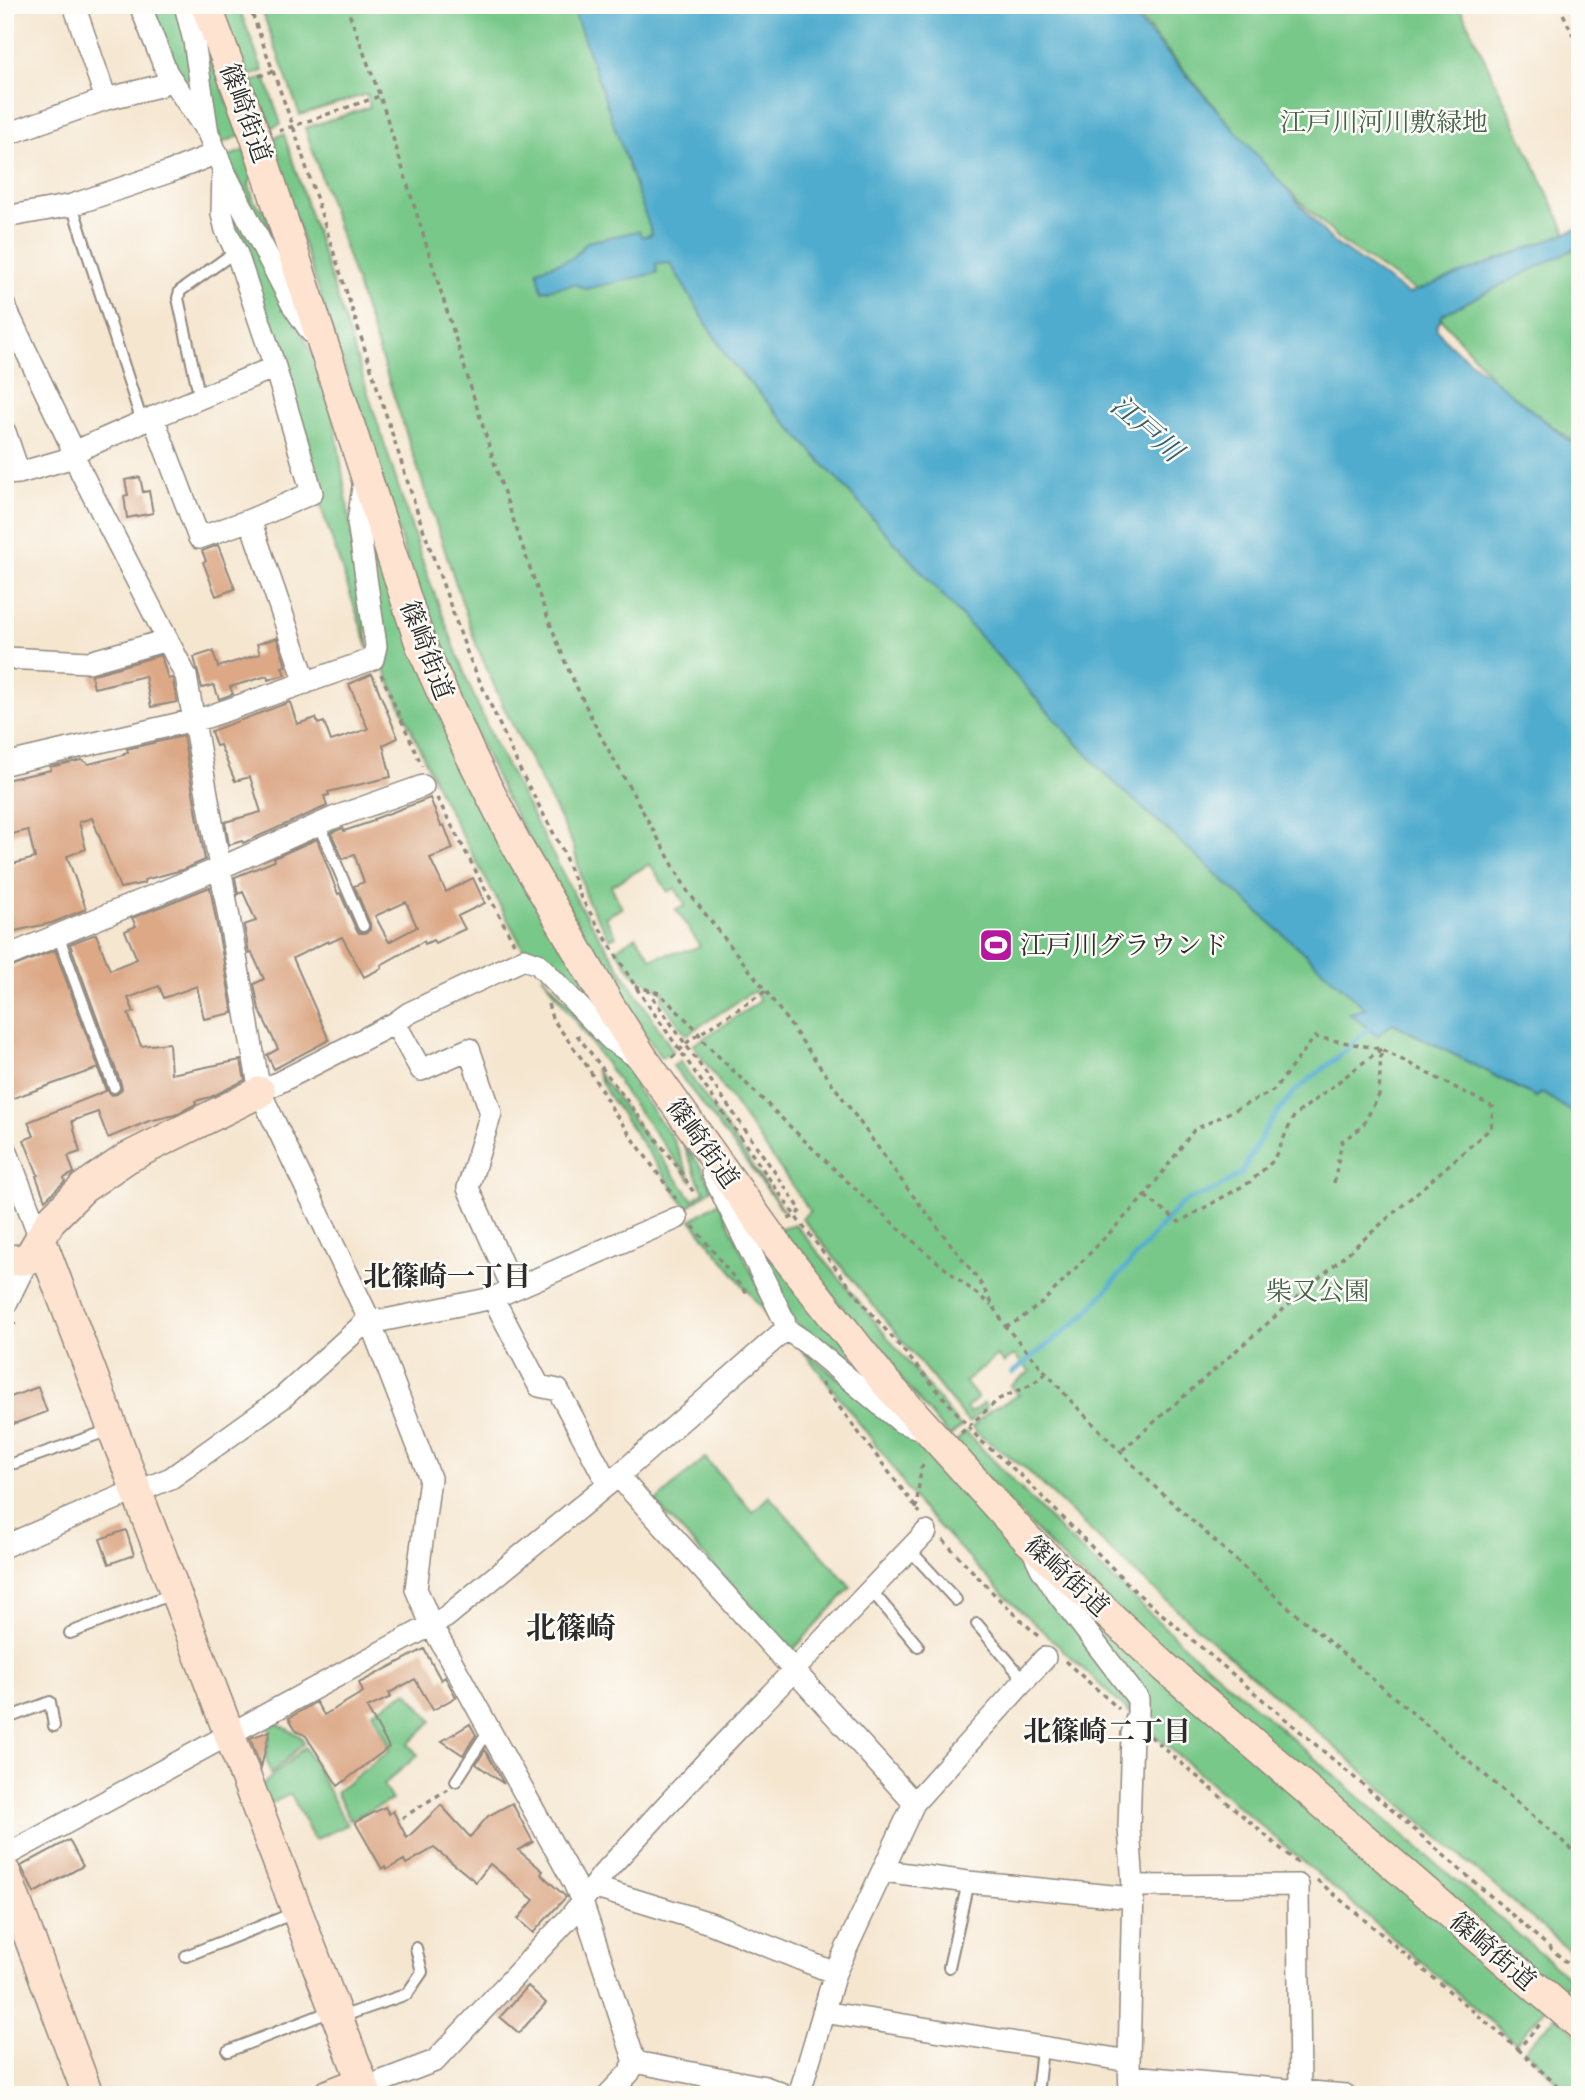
<svg xmlns="http://www.w3.org/2000/svg" width="1585" height="2100" font-family="'Libre Bodoni','Noto Serif JP',serif">
  <style>
    .green { fill: #78c889; stroke: #527a5a; stroke-width: 2 }
    .water { fill: #4facce; stroke: #3d6c7c; stroke-width: 2 }
    .lines { fill: none; stroke-linecap: round; stroke-linejoin: round }
    .stream { stroke: #4facce; stroke-width: 5 }
    .building { fill: #dca886; fill-rule: evenodd }
    .lane-casing { stroke: #90887e; stroke-width: 14 }
    .street-casing { stroke: #90887e; stroke-width: 24 }
    .secondary-casing { stroke: #90887e; stroke-width: 33 }
    .path { stroke: #90887e; stroke-width: 3.5; stroke-dasharray: 5 5; stroke-linecap: butt }
    .lane { stroke: #fff; stroke-width: 10 }
    .street { stroke: #fff; stroke-width: 21 }
    .secondary { stroke: #fee3d1; stroke-width: 30 }
    .labels { text-anchor: middle; stroke-width: 5; stroke-linejoin: round; paint-order: stroke }
    .street-label { font-size: 26px; fill: #2b2b2b; stroke: #fdfcf7 }
    .park-label { font-size: 26px; fill: #46624c; stroke: #fdfcf7 }
    .poi-label { font-size: 26px; fill: #2b2b2b; stroke: #fdfcf7; text-anchor: start }
    .water-label { font-size: 28px; font-style: italic; fill: #395f6c; stroke: #fdfcf7 }
    .neighbourhood-label { font-size: 28px; font-weight: bold; fill: #2b2b2b; stroke: #fdfcf7 }
    .quarter-label { font-size: 30px; font-weight: bold; fill: #2b2b2b; stroke: #fdfcf7 }
  </style>
  <rect width="100%" height="100%" fill="#fdfcf7"/>
  <filter id="ink" filterUnits="userSpaceOnUse"><feTurbulence type="fractalNoise" baseFrequency=".0143" numOctaves="2"/><feDisplacementMap in="SourceGraphic" scale="14" xChannelSelector="R" yChannelSelector="G"/><feConvolveMatrix kernelMatrix="1 2 1 2 8 2 1 2 1" color-interpolation-filters="sRGB"/></filter>
  <filter id="wash" filterUnits="userSpaceOnUse"><feTurbulence type="fractalNoise" baseFrequency=".00686" numOctaves="4" result="noise"/><feDisplacementMap in="SourceGraphic" scale="28" xChannelSelector="R" yChannelSelector="G"/><feGaussianBlur stdDeviation="1.57" result="paint"/><feColorMatrix in="noise" values="0 0 0 0 0 0 0 0 0 0 0 0 0 0 0 0 0 1.4 0 .05"/><feComposite in="paint" operator="in"/></filter>
  <g filter="url(#wash)">
    <rect width="100%" height="100%" fill="#f5e6d0"/>
    <path class="green" d="M 147,5 L 179,5 L 200,111 L 175,75 Z
      M 192,5 L 240,136 L 222,143 L 209,108 Z
      M 218,5 L 238,5 L 263,71 L 250,76 L 244,61 L 240,61 Z
      M 260,5 L 572,5 L 653,235 L 728,359 L 1105,774 L 1367,1009 L 1350,1014 L 1393,1023 L 1536,1097 L 1542,1093 L 1580,1117 L 1580,1960 L 1203,1633 L 1117,1556 L 1025,1468 L 979,1435 L 972,1427 L 990,1410 L 1019,1395 L 1010,1386 L 1030,1372 L 1014,1355 L 1004,1363 L 997,1356 L 965,1382 L 978,1398 L 966,1408 L 970,1413 L 984,1403 L 987,1407 L 969,1423 L 802,1218 L 810,1211 L 693,1045 L 760,1001 L 754,991 L 686,1035 L 661,999 L 664,993 L 632,973 L 616,949 L 636,936 L 652,959 C 668,951 686,954 700,946 L 676,909 L 686,906 L 675,888 L 668,892 L 650,864 L 611,886 L 622,908 L 605,917 L 616,936 L 610,939 L 587,900 L 573,845 L 503,706 L 476,644 L 305,128 L 370,107 L 367,94 L 300,115 Z
      M 1129,5 L 1459,5 L 1580,262 L 1580,446 L 1501,388 L 1420,294 L 1343,243 L 1269,171 Z
      M 265,77 L 281,124 L 268,129 L 252,82 Z
      M 284,134 L 424,566 L 469,685 L 494,742 L 578,903 L 673,1051 L 661,1058 L 648,1038 L 644,1040 L 507,800 L 437,650 L 269,139 Z
      M 244,150 L 252,176 L 249,185 L 254,201 L 265,212 L 295,296 L 227,157 Z
      M 226,185 L 320,368 L 334,417 L 369,650 L 318,498 L 322,496 L 242,251 L 234,234 Z
      M 366,525 L 620,1041 L 540,956 L 531,950 L 524,950 L 442,798 L 382,664 L 384,657 Z
      M 542,975 L 637,1079 L 635,1087 L 673,1139 L 692,1182 L 618,1084 L 619,1082 Z
      M 680,1061 L 785,1213 L 673,1066 Z
      M 595,1069 L 693,1200 L 705,1190 L 701,1187 L 683,1143 L 701,1167 L 712,1189 L 687,1208 L 607,1093 Z
      M 733,1200 L 903,1415 L 792,1320 Z
      M 719,1202 L 773,1319 L 770,1319 L 691,1220 Z
      M 795,1224 L 961,1427 L 949,1437 L 778,1229 Z
      M 800,1347 L 900,1429 L 933,1451 L 980,1502 L 1130,1700 L 1130,1713 L 1001,1592 L 917,1503 L 887,1459 Z
      M 966,1432 L 1063,1533 L 1187,1648 L 1571,1980 L 1560,1993 L 1173,1661 L 1051,1547 L 954,1443 Z
      M 705,1458 L 753,1512 L 769,1496 L 851,1587 L 792,1651 L 655,1502 Z
      M 1062,1587 L 1546,2008 L 1516,2043 L 1144,1726 Z
      M 407,1692 L 432,1721 L 408,1744 L 418,1755 L 383,1785 L 392,1800 L 350,1820 L 336,1792 L 391,1749 L 373,1712 Z
      M 276,1723 L 300,1736 L 304,1743 L 271,1774 L 266,1758 L 270,1727 Z
      M 305,1747 L 347,1825 L 314,1840 L 291,1794 L 267,1805 L 260,1787 Z
      M 1556,2016 L 1580,2037 L 1580,2095 L 1571,2095 L 1525,2049 Z"/>
    <path class="water" d="M 572,5 L 1125,5 L 1333,242 L 1408,294 L 1579,228 L 1580,246 L 1443,314 L 1436,328 L 1449,344 L 1580,449 L 1580,1117 L 1542,1093 L 1536,1097 L 1393,1023 L 1377,1036 L 1349,1013 L 1366,1009 L 1105,774 L 728,359 L 670,263 L 656,264 L 657,273 L 586,289 L 575,284 L 542,291 L 537,270 L 573,258 L 587,242 L 639,231 L 642,237 L 652,234 Z"/>
    <g class="lines">
      <path class="stream" d="M 1012,1373 L 1084,1316 L 1178,1207 L 1190,1199 L 1215,1190 L 1241,1174 L 1268,1125 L 1294,1092 L 1343,1053 L 1371,1026"/>
    </g>
    <g id="blocks">
      <path class="building" d="M 140,477 L 143,492 L 149,491 L 153,513 L 127,518 L 124,496 L 128,495 L 125,480 Z
        M 218,545 L 235,589 L 216,596 L 203,562 L 206,561 L 202,551 Z
        M 277,638 L 286,666 L 282,667 L 285,675 L 268,680 L 267,676 L 230,687 L 233,694 L 219,699 L 214,685 L 202,688 L 194,657 L 213,651 L 218,667 L 260,654 L 257,644 Z
        M 161,655 L 168,679 L 172,678 L 173,680 L 177,702 L 151,707 L 145,676 L 94,688 L 91,675 Z
        M 372,674 L 398,738 L 383,745 L 391,777 L 328,792 L 329,795 L 324,796 L 327,806 L 243,843 L 242,841 L 229,845 L 225,822 L 261,812 L 250,777 L 235,781 L 220,745 L 216,746 L 211,731 L 290,702 L 297,724 L 316,718 L 318,724 L 324,722 L 331,741 L 368,729 L 349,684 Z
        M 183,736 L 205,860 L 182,870 L 144,880 L 145,883 L 120,888 L 92,818 L 79,822 L 86,849 L 67,856 L 86,909 L 52,923 L 5,933 L 5,866 L 35,858 L 28,830 L 5,836 L 5,780 L 51,770 L 50,767 L 82,760 L 89,764 L 124,755 L 124,753 L 128,752 L 127,749 Z
        M 430,798 L 441,826 L 444,825 L 453,849 L 430,858 L 446,892 L 473,878 L 485,903 L 458,916 L 465,929 L 435,943 L 433,940 L 425,944 L 424,941 L 381,965 L 382,968 L 364,977 L 342,937 L 329,943 L 328,941 L 293,958 L 329,1040 L 274,1069 L 267,1055 L 278,1049 L 259,1009 L 254,984 L 264,979 L 252,953 L 249,954 L 244,925 L 256,921 L 243,892 L 238,894 L 235,877 L 275,861 L 274,858 L 317,839 L 338,894 L 340,893 L 356,929 L 359,933 L 365,933 L 370,930 L 370,924 L 354,886 L 364,882 L 354,854 L 343,859 L 331,833 L 343,828 L 344,831 L 374,821 L 374,819 ZM 406,902 L 417,927 L 389,942 L 375,916 Z
        M 210,887 L 233,1013 L 204,1019 L 197,986 L 164,998 L 159,986 L 128,998 L 134,1012 L 128,1014 L 141,1046 L 169,1043 L 171,1074 L 241,1060 L 245,1080 L 211,1097 L 195,1101 L 196,1104 L 175,1115 L 149,1121 L 108,1138 L 98,1112 L 72,1121 L 80,1152 L 68,1156 L 74,1173 L 64,1178 L 65,1181 L 45,1200 L 36,1176 L 38,1175 L 24,1140 L 34,1136 L 28,1122 L 106,1091 L 98,1068 L 5,1101 L 5,970 L 55,950 L 107,1090 L 112,1095 L 117,1094 L 122,1089 L 121,1084 L 70,944 L 96,934 L 110,970 L 137,959 L 125,931 L 136,926 L 132,918 Z
        M 38,1387 L 47,1412 L 5,1427 L 5,1399 Z
        M 126,1530 L 134,1555 L 109,1564 L 100,1539 Z
        M 424,1649 L 441,1680 L 445,1677 L 456,1697 L 433,1710 L 415,1679 L 389,1693 L 391,1697 L 367,1708 L 389,1747 L 338,1786 L 306,1736 L 296,1730 L 289,1718 L 316,1702 L 324,1715 L 363,1692 L 359,1683 Z
        M 470,1724 L 476,1735 L 463,1755 L 442,1741 Z
        M 270,1731 L 267,1742 L 261,1768 L 250,1738 Z
        M 485,1750 L 504,1784 L 476,1764 Z
        M 512,1803 L 533,1842 L 518,1850 L 543,1871 L 541,1874 L 566,1897 L 533,1933 L 518,1919 L 534,1900 L 490,1864 L 476,1882 L 434,1848 L 406,1864 L 404,1860 L 386,1870 L 385,1867 L 382,1869 L 355,1822 L 385,1807 L 389,1814 L 393,1811 L 407,1838 L 441,1805 L 470,1837 L 488,1816 Z
        M 69,1840 L 83,1866 L 34,1893 L 21,1866 Z
        M 528,1986 L 546,2003 L 519,2033 L 500,2017 Z"/>
    </g>
  </g>
  <g filter="url(#ink)">
    <use href="#blocks" fill-opacity="0" stroke="#90887e" stroke-width="2"/>
    <g class="lines">
      <g class="lane-casing">
        <path id="lane" d="M 72,205 L 142,422
          M 200,399 L 178,298 L 180,291 L 225,259 L 237,254
          M 319,824 L 363,926
          M 58,935 L 114,1087
          M 15,1463 L 110,1430
          M 908,1548 L 956,1600
          M 870,1589 L 918,1646
          M 977,1624 L 1025,1681
          M 70,1633 L 172,1594
          M 5,1719 L 50,1702 L 54,1726
          M 456,1781 L 483,1739 L 491,1732
          M 186,1956 L 294,1913
          M 949,1967 L 968,1882
          M 338,2018 L 407,1994 L 422,1972 L 416,1948
          M 228,2051 L 334,2010
          M 1037,2095 L 1042,2048"/>
      </g>
      <g class="street-casing">
        <path id="street" d="M 74,5 L 106,99
          M 140,5 L 167,73 L 204,127
          M 185,5 L 194,41 L 208,133 L 223,169 L 292,304 L 311,332
          M 5,135 L 106,99 L 159,86
          M 5,217 L 72,205 L 169,172 L 217,153
          M 5,307 L 69,441 L 81,472 L 186,676 L 260,1092 L 369,1319 L 430,1478 L 416,1589 L 431,1624 L 574,1883 L 582,1902 L 635,2062 L 629,2073 L 608,2095
          M 153,417 L 199,538 L 250,520 L 312,493 L 275,367 L 237,254 L 226,230 L 222,214 L 223,169
          M 5,432 L 19,473
          M 5,474 L 19,473 L 64,460 L 83,448 L 142,422 L 275,367
          M 250,520 L 306,683
          M 5,658 L 89,662 L 167,640
          M 5,764 L 207,717 L 373,659 L 376,646 L 358,522 L 364,480
          M 5,957 L 220,868 L 333,818 L 423,786
          M 395,1023 L 421,1070 L 469,1049 L 491,1113 L 468,1188 L 513,1289
          M 260,1092 L 395,1023 L 409,1013 L 524,959 L 538,964 L 611,1040 L 638,1058
          M 5,1147 L 40,1238
          M 712,1173 L 784,1320 L 786,1329
          M 493,1298 L 539,1386 L 558,1390 L 608,1484
          M 5,1306 L 28,1259
          M 618,1476 L 914,1803
          M 5,1546 L 136,1490 L 149,1487 L 171,1478 L 281,1399 L 369,1319 L 385,1320 L 493,1298 L 677,1218
          M 1034,1553 L 1041,1568 L 1058,1594 L 1138,1699 L 1138,1714 L 1132,1734 L 1129,1828 L 1133,1886 L 1129,2061 L 1130,2095
          M 5,1856 L 446,1617 L 618,1476 L 786,1329 L 805,1342 L 901,1422 L 927,1431
          M 884,1871 L 968,1882 L 1133,1898
          M 1133,1886 L 1298,1885 L 1300,2095
          M 593,1887 L 710,1923 L 835,1973
          M 823,2012 L 1129,2061
          M 635,2062 L 765,2087 L 785,2095
          M 1131,2076 L 1345,2095
          M 364,2088 L 435,2061 L 570,1917 L 602,1875 L 711,1757 L 926,1532
          M 799,2095 L 835,1973 L 914,1803 L 1045,1658"/>
      </g>
      <g class="secondary-casing">
        <path id="secondary" d="M 206,5 L 256,138 L 421,645 L 470,754 L 516,844 L 609,1005 L 644,1060 L 773,1240 L 886,1383 L 1027,1539 L 1167,1669 L 1580,2025
          M 40,1238 L 367,2095
          M 5,1261 L 28,1259 L 51,1220 L 83,1188 L 127,1158 L 260,1092
          M 5,1872 L 88,2095
          M 328,2095 L 362,2082"/>
      </g>
      <path class="path" d="M 249,5 L 293,126 L 419,517 L 468,655 L 522,774 L 562,849 L 581,898 L 635,986 L 798,1220 L 867,1308 L 980,1440 L 1024,1478 L 1136,1592 L 1362,1784 L 1580,1974
        M 346,5 L 380,96 L 499,478 L 542,603 L 568,669 L 599,733 L 688,892 L 766,991 L 907,1188 L 978,1279 L 1005,1326 L 1072,1402 L 1154,1486 L 1280,1600 L 1580,1856
        M 1559,5 L 1580,50
        M 259,76 L 273,71
        M 279,131 L 380,96
        M 381,674 L 422,766
        M 437,798 L 514,943
        M 635,986 L 659,993 L 695,1028 L 705,1043 C 797,1133 888,1226 991,1305
        M 647,989 L 801,1210 L 795,1216 L 786,1220
        M 548,1004 L 552,1018 L 587,1066 L 614,1112 L 676,1199
        M 577,1035 L 679,1169 L 692,1190 L 698,1186
        M 672,1058 L 690,1040 L 766,991
        M 1334,1183 L 1342,1141 L 1362,1127 L 1379,1095 L 1381,1050
        M 1145,1196 L 1179,1222 L 1250,1182 L 1273,1161 L 1294,1116 L 1381,1049
        M 693,1226 L 747,1294
        M 1005,1326 L 1017,1321 L 1041,1304 L 1145,1196 L 1194,1130 L 1273,1091 L 1315,1037 L 1381,1049 L 1493,1107 L 1491,1128 L 1120,1452
        M 5,1343 L 15,1322
        M 821,1383 L 920,1513
        M 961,1433 L 999,1399 L 1031,1385 L 1046,1373
        M 916,1509 L 921,1468 L 927,1462
        M 943,1540 L 996,1596 L 1041,1639
        M 1065,1661 L 1119,1709
        M 1150,1736 L 1301,1866
        M 402,1818 L 448,1789
        M 1317,1880 L 1518,2049 L 1543,2021
        M 1572,1988 L 1580,1978
        M 1518,2049 L 1567,2095"/>
      <use href="#lane" class="lane"/>
      <use href="#street" class="street"/>
      <use href="#secondary" class="secondary"/>
    </g>
  </g>
  <defs>
    <g id="stadium-square" transform="scale(1.75)"><rect x="-9" y="-9" width="18" height="18" rx="4" fill="#b5179e" stroke="#fdfcf7"/><path d="M0-5a6.5 5 0 1 0 0 10a6.5 5 0 1 0 0-10ZM-3.5-1.8h7v3.6h-7Z" fill="#fff"/></g>
  </defs>
  <g fill-rule="evenodd">
    <use href="#stadium-square" x="996" y="945"/>
  </g>
  <g class="labels">
    <g class="street-label">
      <text transform="translate(246 113) rotate(70)" y="9">篠崎街道</text>
      <text transform="translate(427 650) rotate(69)" y="9">篠崎街道</text>
      <text transform="translate(703 1143) rotate(54)" y="9">篠崎街道</text>
      <text transform="translate(1067 1576) rotate(43)" y="9">篠崎街道</text>
      <text transform="translate(1493 1951) rotate(41)" y="9">篠崎街道</text>
    </g>
    <g class="park-label">
      <text x="1384" y="131">江戸川河川敷緑地</text>
      <text x="1318" y="1300">柴又公園</text>
    </g>
    <g class="poi-label">
      <text x="1020" y="954">江戸川グラウンド</text>
    </g>
    <g class="water-label">
      <text transform="translate(1147 428) rotate(41)" y="10">江戸川</text>
    </g>
    <g class="neighbourhood-label">
      <text x="447" y="1286">北篠崎一丁目</text>
      <text x="1107" y="1741">北篠崎二丁目</text>
    </g>
    <g class="quarter-label">
      <text x="571" y="1638">北篠崎</text>
    </g>
  </g>
  <rect width="1585" height="2100" fill="none" stroke="#fdfcf7" stroke-width="28"/>
</svg>
